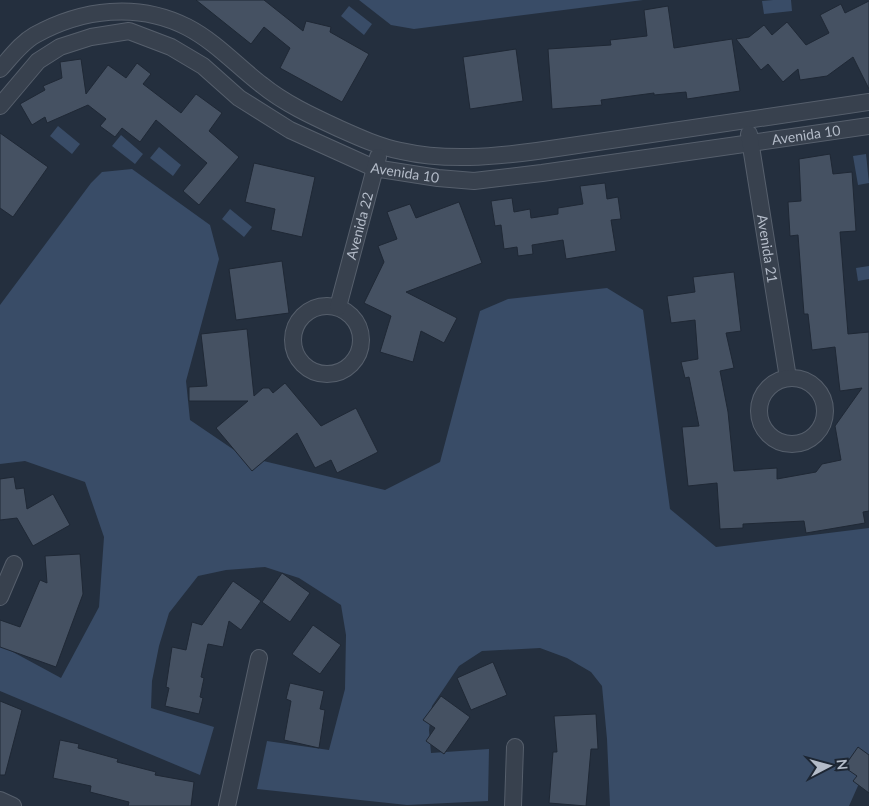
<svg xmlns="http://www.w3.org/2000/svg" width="869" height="806" font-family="Lato,sans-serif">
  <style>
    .water { fill: #394c67 }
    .building { fill: #455162; stroke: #1f2835 }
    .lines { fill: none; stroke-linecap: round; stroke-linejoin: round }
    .minor-casing { stroke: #565f6c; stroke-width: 18 }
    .minor { stroke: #38414e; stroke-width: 16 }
    .labels { text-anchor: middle; stroke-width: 4.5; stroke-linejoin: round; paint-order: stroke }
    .street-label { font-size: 14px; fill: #b4bcc9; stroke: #1d2633 }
  </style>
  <rect width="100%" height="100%" fill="#242f3e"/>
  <path class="water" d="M 359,0 L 643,0 L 414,29 L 391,25 Z
    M 773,0 L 791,0 L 792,11 L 764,14 L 762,1 Z
    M 349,6 L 372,24 L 364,35 L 341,16 Z
    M 58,126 L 80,144 L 72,154 L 50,136 Z
    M 121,135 L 143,154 L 135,164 L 112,146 Z
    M 159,147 L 181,165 L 173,176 L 150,158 Z
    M 866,154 L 869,183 L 858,185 L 853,156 Z
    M 132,169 L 210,225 L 219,259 L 186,381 L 190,420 L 243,456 L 385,490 L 440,462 L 480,311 L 508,299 L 607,288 L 643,310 L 670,509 L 716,547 L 869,528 L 869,761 L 849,806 L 610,806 L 607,739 L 602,686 L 591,672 L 567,658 L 540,648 L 482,651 L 459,666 L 432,706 L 429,730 L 431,753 L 489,749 L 488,801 L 407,805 L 257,789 L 267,741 L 329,750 L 345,689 L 346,635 L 341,605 L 299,578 L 265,567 L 226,570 L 198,576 L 169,613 L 159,646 L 152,681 L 151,708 L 214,727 L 200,775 L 0,691 L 0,645 L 61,678 L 99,607 L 104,537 L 85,482 L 25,461 L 0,464 L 0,305 L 91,183 L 102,172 Z
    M 230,209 L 252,227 L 244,237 L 222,219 Z
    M 869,266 L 869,279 L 858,281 L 856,268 Z"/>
  <path class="building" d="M 196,0 L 264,0 L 303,31 L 306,21 L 331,27 L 330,32 L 369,54 L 342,102 L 280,68 L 290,48 L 264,27 L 251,44 Z
    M 869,1 L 869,89 L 853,57 L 827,76 L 800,80 L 798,69 L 783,82 L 768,64 L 761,70 L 736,39 L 749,37 L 764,25 L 772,35 L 787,22 L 806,45 L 829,33 L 820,15 L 841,4 L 845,13 Z
    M 668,6 L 674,48 L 732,39 L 740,91 L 687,99 L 686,92 L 654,95 L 654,93 L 601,100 L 602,105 L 552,109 L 548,49 L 611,45 L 610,40 L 647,36 L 644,10 Z
    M 516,49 L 523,101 L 470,109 L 463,57 Z
    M 81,59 L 86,94 L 108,65 L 126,78 L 137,63 L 151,74 L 143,84 L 181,113 L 196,94 L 222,113 L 209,131 L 239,157 L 199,205 L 183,191 L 207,163 L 156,120 L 140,142 L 122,128 L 115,137 L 100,126 L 106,119 L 88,105 L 47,123 L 45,117 L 32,125 L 20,104 L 45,90 L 43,86 L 62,78 L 60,62 Z
    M 0,133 L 48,167 L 13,217 L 0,208 Z
    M 830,154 L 833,174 L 852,172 L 856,231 L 840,232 L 848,334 L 869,332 L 869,511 L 863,512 L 865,523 L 806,533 L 804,521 L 743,524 L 743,528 L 720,529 L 717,483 L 688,486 L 682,427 L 699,426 L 689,377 L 685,378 L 681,362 L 698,359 L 695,320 L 671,323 L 667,296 L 695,292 L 693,277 L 734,272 L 741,331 L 726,333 L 734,368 L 720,371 L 728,412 L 734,471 L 777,468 L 777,479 L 816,472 L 822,464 L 841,460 L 835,426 L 862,388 L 840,391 L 835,347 L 812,350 L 808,314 L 804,314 L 798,235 L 790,236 L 788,202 L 801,201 L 799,159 Z
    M 254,163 L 315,177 L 302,237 L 271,230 L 275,209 L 245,202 Z
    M 605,183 L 607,199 L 618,197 L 621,219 L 611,220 L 616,251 L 566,259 L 563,240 L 532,245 L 533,254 L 518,256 L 517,247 L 504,249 L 501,225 L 495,226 L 491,201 L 512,198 L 514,212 L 530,209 L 531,218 L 558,214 L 558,208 L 583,204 L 580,186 Z
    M 459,202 L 482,263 L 406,292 L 457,318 L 444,343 L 421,331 L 413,362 L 380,352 L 391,316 L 364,303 L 384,262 L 378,246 L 397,239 L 387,212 L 410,204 L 416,218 Z
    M 282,261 L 289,313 L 236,320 L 229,269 Z
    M 247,329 L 254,396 L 263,388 L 269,388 L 273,393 L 285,383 L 321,426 L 356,408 L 378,452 L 337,473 L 331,460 L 315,468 L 297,433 L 252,471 L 216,428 L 248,401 L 189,401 L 189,387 L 207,386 L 201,334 Z
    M 14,477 L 16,489 L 24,488 L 27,509 L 53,494 L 70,525 L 33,546 L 17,518 L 0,520 L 0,479 Z
    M 80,554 L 83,594 L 56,667 L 0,647 L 0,620 L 20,627 L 40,580 L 47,583 L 45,556 Z
    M 282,573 L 310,593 L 290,622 L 262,602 Z
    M 233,581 L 261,601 L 241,630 L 229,621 L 223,647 L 208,644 L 201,677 L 204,678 L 200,697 L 203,698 L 199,714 L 165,706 L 169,688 L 166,687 L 172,647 L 186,650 L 192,622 L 202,625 Z
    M 313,625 L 341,645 L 320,674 L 292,654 Z
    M 493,662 L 507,695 L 471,710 L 457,678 Z
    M 290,683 L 324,691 L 320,709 L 325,710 L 319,748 L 284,740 L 291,701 L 286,699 Z
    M 441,696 L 470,717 L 444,754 L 426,741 L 435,728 L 423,720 Z
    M 0,701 L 22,710 L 5,775 L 0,775 Z
    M 596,714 L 598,749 L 591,749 L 586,806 L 549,803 L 553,752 L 557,752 L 554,716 Z
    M 60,740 L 79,744 L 78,748 L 118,759 L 117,762 L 156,772 L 155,775 L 194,782 L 191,806 L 128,806 L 129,802 L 90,792 L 91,786 L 53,778 Z
    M 858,747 L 869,755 L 869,793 L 853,781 L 857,776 L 844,767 Z"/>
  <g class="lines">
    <g class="minor-casing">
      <g id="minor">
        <path d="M 0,69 C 11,57 21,43 35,35 C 82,9 138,2 187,27 C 216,42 237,66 262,85 C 284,103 312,116 338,128 C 358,137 380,147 401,151 C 445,161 493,157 537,151 L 869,102"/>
        <path id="s1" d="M 0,106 L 38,61 L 60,47 L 91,37 L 129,31 L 171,47 L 203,66 L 239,98 L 290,130 L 374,168 L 438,178 L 474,181 L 542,173 L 869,126"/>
        <path id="s2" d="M 749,134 L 788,378"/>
        <circle cx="327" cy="340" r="34"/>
        <path id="s3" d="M 338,307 L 378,157"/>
        <circle cx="792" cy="411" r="33"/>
        <path d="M 0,597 L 14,564"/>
        <path d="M 0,800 L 13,806"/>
        <path d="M 227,806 L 259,658"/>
        <path d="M 513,806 L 515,747"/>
      </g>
    </g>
    <use href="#minor" class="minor"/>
  </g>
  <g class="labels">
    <g class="street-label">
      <text dy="5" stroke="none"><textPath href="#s1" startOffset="875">Avenida 10</textPath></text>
      <text dy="5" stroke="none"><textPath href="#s1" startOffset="470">Avenida 10</textPath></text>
      <text dy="5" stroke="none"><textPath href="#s3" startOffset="84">Avenida 22</textPath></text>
      <text dy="5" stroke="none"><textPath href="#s2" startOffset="116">Avenida 21</textPath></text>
    </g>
  </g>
  <g transform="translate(829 766) rotate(84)" stroke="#1d2633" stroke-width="4" paint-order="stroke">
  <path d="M0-4L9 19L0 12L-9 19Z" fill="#b4bcc9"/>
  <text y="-8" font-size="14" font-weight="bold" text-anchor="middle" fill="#b4bcc9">N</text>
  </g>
</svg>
